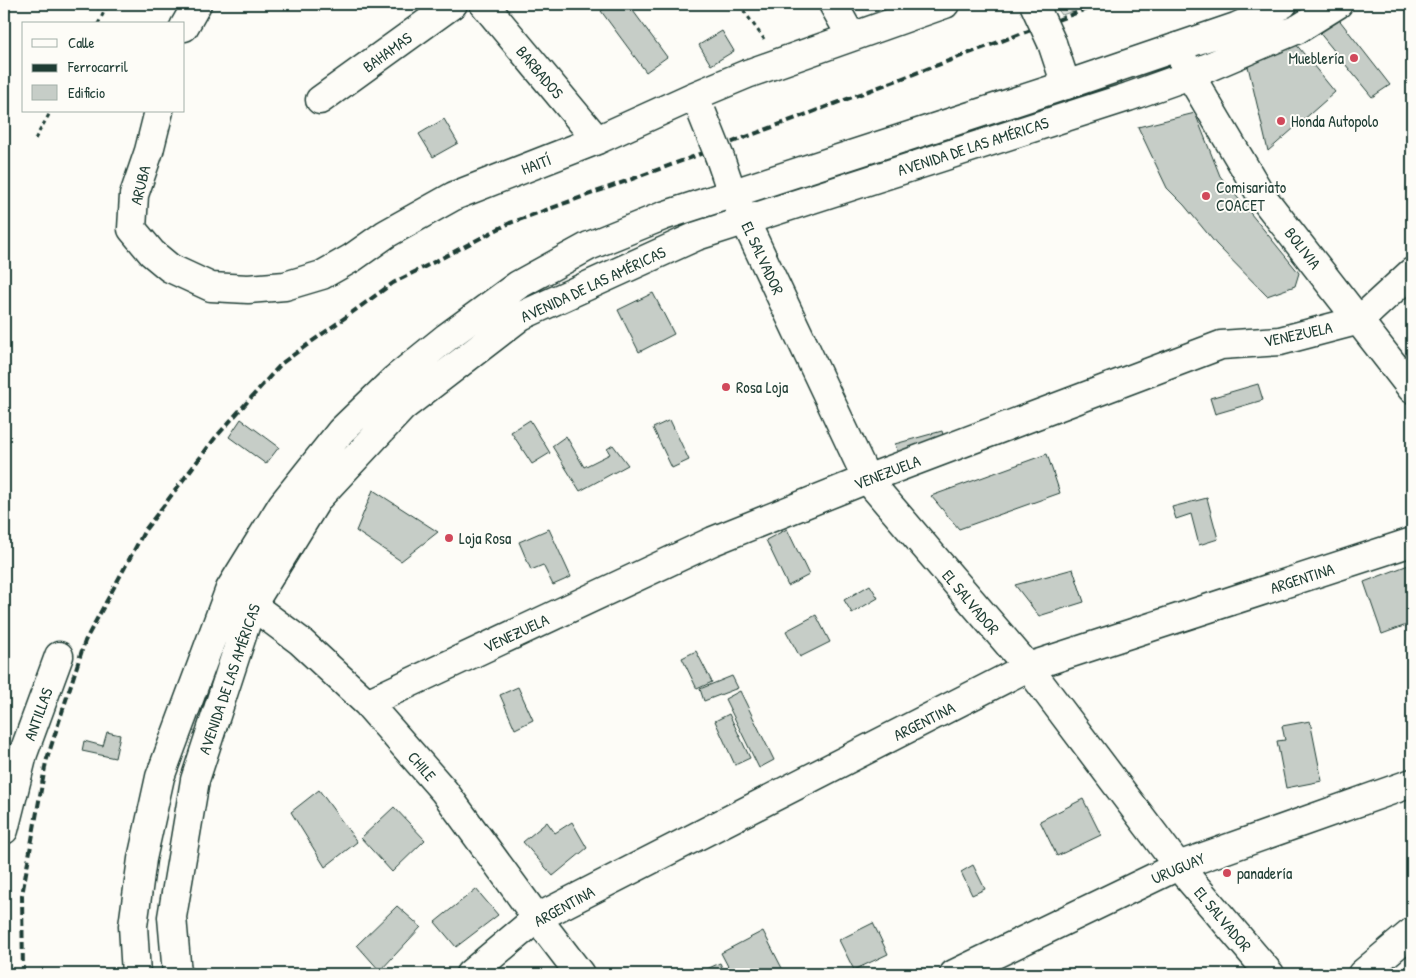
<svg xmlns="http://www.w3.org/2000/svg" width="1416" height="978" font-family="'Patrick Hand',sans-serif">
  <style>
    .park { fill: url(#park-crowns); stroke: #7e8e88 }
    .building { fill: #c6cdc7; stroke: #1f3d34 }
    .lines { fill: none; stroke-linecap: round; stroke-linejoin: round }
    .street-casing { stroke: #1f3d34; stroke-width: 31 }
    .secondary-casing { stroke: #1f3d34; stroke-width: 31 }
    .path { stroke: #1f3d34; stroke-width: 3; stroke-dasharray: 4 4; stroke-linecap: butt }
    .street { stroke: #fdfcf7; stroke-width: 28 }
    .secondary { stroke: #fdfcf7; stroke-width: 28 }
    .rail { stroke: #1f3d34; stroke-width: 4; stroke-dasharray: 8 4; stroke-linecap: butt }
    .street-bridge-casing { stroke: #1f3d34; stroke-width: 31; stroke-linecap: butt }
    .street-bridge { stroke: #fdfcf7; stroke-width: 28 }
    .poi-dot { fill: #d1495b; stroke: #fdfcf7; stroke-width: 2 }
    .labels { text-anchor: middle; stroke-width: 4; stroke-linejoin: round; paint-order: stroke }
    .street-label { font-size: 16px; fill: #1f3d34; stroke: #fdfcf7 }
    .poi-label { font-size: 16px; fill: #1f3d34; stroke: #fdfcf7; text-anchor: start }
  </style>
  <defs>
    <pattern id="park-crowns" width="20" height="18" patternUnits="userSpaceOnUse" patternTransform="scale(1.25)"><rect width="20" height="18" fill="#dde0db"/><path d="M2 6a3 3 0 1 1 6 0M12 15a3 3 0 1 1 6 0" fill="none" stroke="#bdc1bd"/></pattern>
  </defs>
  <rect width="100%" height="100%" fill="#fdfcf7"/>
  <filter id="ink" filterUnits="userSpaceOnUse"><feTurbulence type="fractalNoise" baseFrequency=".02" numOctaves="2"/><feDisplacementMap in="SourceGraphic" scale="10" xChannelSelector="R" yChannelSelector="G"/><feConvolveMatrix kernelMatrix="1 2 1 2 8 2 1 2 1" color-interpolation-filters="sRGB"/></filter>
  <g filter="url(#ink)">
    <path class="park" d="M 1054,4 L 1094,4 L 1062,15 Z"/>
    <path class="building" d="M 611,4 L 628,4 L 667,57 L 646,72 L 601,11 Z
      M 1337,17 L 1390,85 L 1372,97 L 1318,31 Z
      M 722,31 L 734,51 L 711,65 L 699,45 Z
      M 1295,43 L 1335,92 L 1268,151 L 1247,62 Z
      M 1195,113 L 1220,176 L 1299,273 L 1295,286 L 1267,296 L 1216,244 L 1184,205 L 1167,188 L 1138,127 Z
      M 444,119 L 458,143 L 433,157 L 419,134 Z
      M 653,293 L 674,334 L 639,352 L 618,310 Z
      M 1258,384 L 1263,400 L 1215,414 L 1210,398 Z
      M 241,419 L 279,447 L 266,464 L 229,437 Z
      M 530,420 L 550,453 L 532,464 L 511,432 Z
      M 670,420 L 689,460 L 672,468 L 653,428 Z
      M 942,431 L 945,443 L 899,456 L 895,444 Z
      M 566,436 L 584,467 L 610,454 L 607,449 L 613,445 L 628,465 L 580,491 L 552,446 Z
      M 1047,454 L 1060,493 L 959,529 L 931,496 Z
      M 373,490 L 438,532 L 401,561 L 356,531 Z
      M 1207,498 L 1218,539 L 1199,545 L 1191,514 L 1176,519 L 1172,507 Z
      M 549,529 L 571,577 L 553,585 L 543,565 L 531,570 L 519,542 Z
      M 787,529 L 809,575 L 788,586 L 766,540 Z
      M 1411,564 L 1412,569 L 1412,623 L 1382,634 L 1364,582 Z
      M 1073,569 L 1084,602 L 1039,616 L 1015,585 Z
      M 870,585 L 878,598 L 852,613 L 844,600 Z
      M 816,615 L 830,642 L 800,657 L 786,631 Z
      M 696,651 L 712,682 L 697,689 L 682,658 Z
      M 732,676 L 738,688 L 704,701 L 700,689 Z
      M 518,687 L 533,720 L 515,729 L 500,695 Z
      M 740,691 L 774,760 L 759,768 L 725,699 Z
      M 729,714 L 750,758 L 735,765 L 715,721 Z
      M 1310,721 L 1322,781 L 1286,788 L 1277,741 L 1285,740 L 1282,726 Z
      M 107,732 L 120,735 L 115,758 L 82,751 L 84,741 L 103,746 Z
      M 319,790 L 357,842 L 325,867 L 291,812 Z
      M 1083,799 L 1101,835 L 1057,856 L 1040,821 Z
      M 394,807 L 425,840 L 392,872 L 361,838 Z
      M 547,822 L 555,833 L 572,822 L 587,848 L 553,876 L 523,842 Z
      M 973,865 L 985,889 L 972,895 L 961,872 Z
      M 476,889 L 498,915 L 456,947 L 435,922 Z
      M 397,906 L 421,927 L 380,971 L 357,945 Z
      M 873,923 L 888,954 L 854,970 L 839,940 Z
      M 763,931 L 785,974 L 732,974 L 721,953 Z
      M 720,963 L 725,974 L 696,974 Z
      M 1412,965 L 1412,974 L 1401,974 Z"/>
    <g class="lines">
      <g class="street-casing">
        <path id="street" d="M 484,4 L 597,140
          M 833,4 L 851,36
          M 184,27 L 197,4
          M 1052,43 L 1066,85
          M 1177,47 L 1190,75 L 1261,195 L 1412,389
          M 320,100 L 453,4
          M 159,111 L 149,151 L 134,195 L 132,229 L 152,253 L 170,268 L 211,287 L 248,289 L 285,286 L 322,275 L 352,258 L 386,234 L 454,196 L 597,140 L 692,97 L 747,74 L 945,4
          M 720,158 L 732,193 L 867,479 L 1028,667 L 1178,866 L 1270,974
          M 233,591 L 300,641 L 367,703 L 444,791 L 537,918 L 580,974
          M 367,703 L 713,541 L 867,479 L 1221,345 L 1280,341 L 1360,320 L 1412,272
          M 4,830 L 23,754 L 59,656
          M 470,974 L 537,918 L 1028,667 L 1412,542
          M 954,974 L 1178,866 L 1412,783
          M 1362,974 L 1412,932"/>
      </g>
      <g class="secondary-casing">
        <path id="secondary" d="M 136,974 L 133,926 L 142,859 L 160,777 L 230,589 L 282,505 L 341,431 L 395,379 L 447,337 L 518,285 L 589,246 L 663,216 L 1066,85 L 1236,27 L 1273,10 L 1283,4
          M 177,974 L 172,917 L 195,780 L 252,605 L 318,498 L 403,407 L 521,316 L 697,236 L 1128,97 L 1190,75 L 1298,29 L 1338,4"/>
      </g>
      <path class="path" d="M 739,4 L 764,39
        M 98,24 L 108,4
        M 35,139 L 51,111"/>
      <use href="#street" class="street"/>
      <use href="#secondary" class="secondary"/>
      <path class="rail" d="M 23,974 L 22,895 L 46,762 L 85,641 L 145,530 L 215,438 L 282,363 L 393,283 L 510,223 L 690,158 L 1100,4"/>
      <g class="street-bridge-casing">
        <path id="street-bridge" d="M 1034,4 L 1052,43
          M 702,113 L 720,158"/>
      </g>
      <use href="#street-bridge" class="street-bridge"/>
    </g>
  </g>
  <g class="poi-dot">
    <circle cx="1354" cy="58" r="5"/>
    <circle cx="1281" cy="121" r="5"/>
    <circle cx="1206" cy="196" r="5"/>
    <circle cx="726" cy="387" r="5"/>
    <circle cx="449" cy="538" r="5"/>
    <circle cx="1227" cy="873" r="5"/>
  </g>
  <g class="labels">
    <g class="street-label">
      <text transform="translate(387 52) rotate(-36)" y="6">BAHAMAS</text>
      <text transform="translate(540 72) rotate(50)" y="6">BARBADOS</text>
      <text transform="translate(973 146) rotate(-18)" y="6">AVENIDA DE LAS AMÉRICAS</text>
      <text transform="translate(536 164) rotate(-21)" y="6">HAITÍ</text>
      <text transform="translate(140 185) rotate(-76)" y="6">ARUBA</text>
      <text transform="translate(1303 248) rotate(52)" y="6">BOLIVIA</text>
      <text transform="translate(763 258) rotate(65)" y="6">EL SALVADOR</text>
      <text transform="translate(593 284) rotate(-25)" y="6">AVENIDA DE LAS AMÉRICAS</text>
      <text transform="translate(1298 334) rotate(-12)" y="6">VENEZUELA</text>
      <text transform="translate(887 472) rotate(-21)" y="6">VENEZUELA</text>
      <text transform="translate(1302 578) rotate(-18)" y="6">ARGENTINA</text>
      <text transform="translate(971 602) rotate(50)" y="6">EL SALVADOR</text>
      <text transform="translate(516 633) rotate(-25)" y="6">VENEZUELA</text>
      <text transform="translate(229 679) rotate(-71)" y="6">AVENIDA DE LAS AMÉRICAS</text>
      <text transform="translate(38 714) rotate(-70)" y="6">ANTILLAS</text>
      <text transform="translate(924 721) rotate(-27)" y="6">ARGENTINA</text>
      <text transform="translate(422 766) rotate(49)" y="6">CHILE</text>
      <text transform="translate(1178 868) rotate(-23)" y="6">URUGUAY</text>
      <text transform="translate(564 906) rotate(-29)" y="6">ARGENTINA</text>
      <text transform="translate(1223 919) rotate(50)" y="6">EL SALVADOR</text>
    </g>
    <g class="poi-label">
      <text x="1344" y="64" text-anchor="end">Mueblería</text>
      <text x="1291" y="127">Honda Autopolo</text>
      <text x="1216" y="193">Comisariato<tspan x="1216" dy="18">COACET</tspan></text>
      <text x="736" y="393">Rosa Loja</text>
      <text x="459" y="544">Loja Rosa</text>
      <text x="1237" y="879">panadería</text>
    </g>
  </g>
  <rect width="1416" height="978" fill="none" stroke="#fdfcf7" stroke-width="20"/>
  <rect x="10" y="10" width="1396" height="958" fill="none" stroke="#1f3d34" stroke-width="2" filter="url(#ink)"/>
  <rect x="22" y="22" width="162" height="90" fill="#fdfcf7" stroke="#a4b0a9"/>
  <rect x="32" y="39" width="25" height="8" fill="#fdfcf7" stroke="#a4b0a9"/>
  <text x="68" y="48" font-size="15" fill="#1f3d34">Calle</text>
  <rect x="32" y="64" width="25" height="8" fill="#1f3d34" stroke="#a4b0a9"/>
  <text x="68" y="72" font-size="15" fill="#1f3d34">Ferrocarril</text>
  <rect x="32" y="85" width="25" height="15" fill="#c6cdc7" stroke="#a4b0a9"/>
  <text x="68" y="98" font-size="15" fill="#1f3d34">Edificio</text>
</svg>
